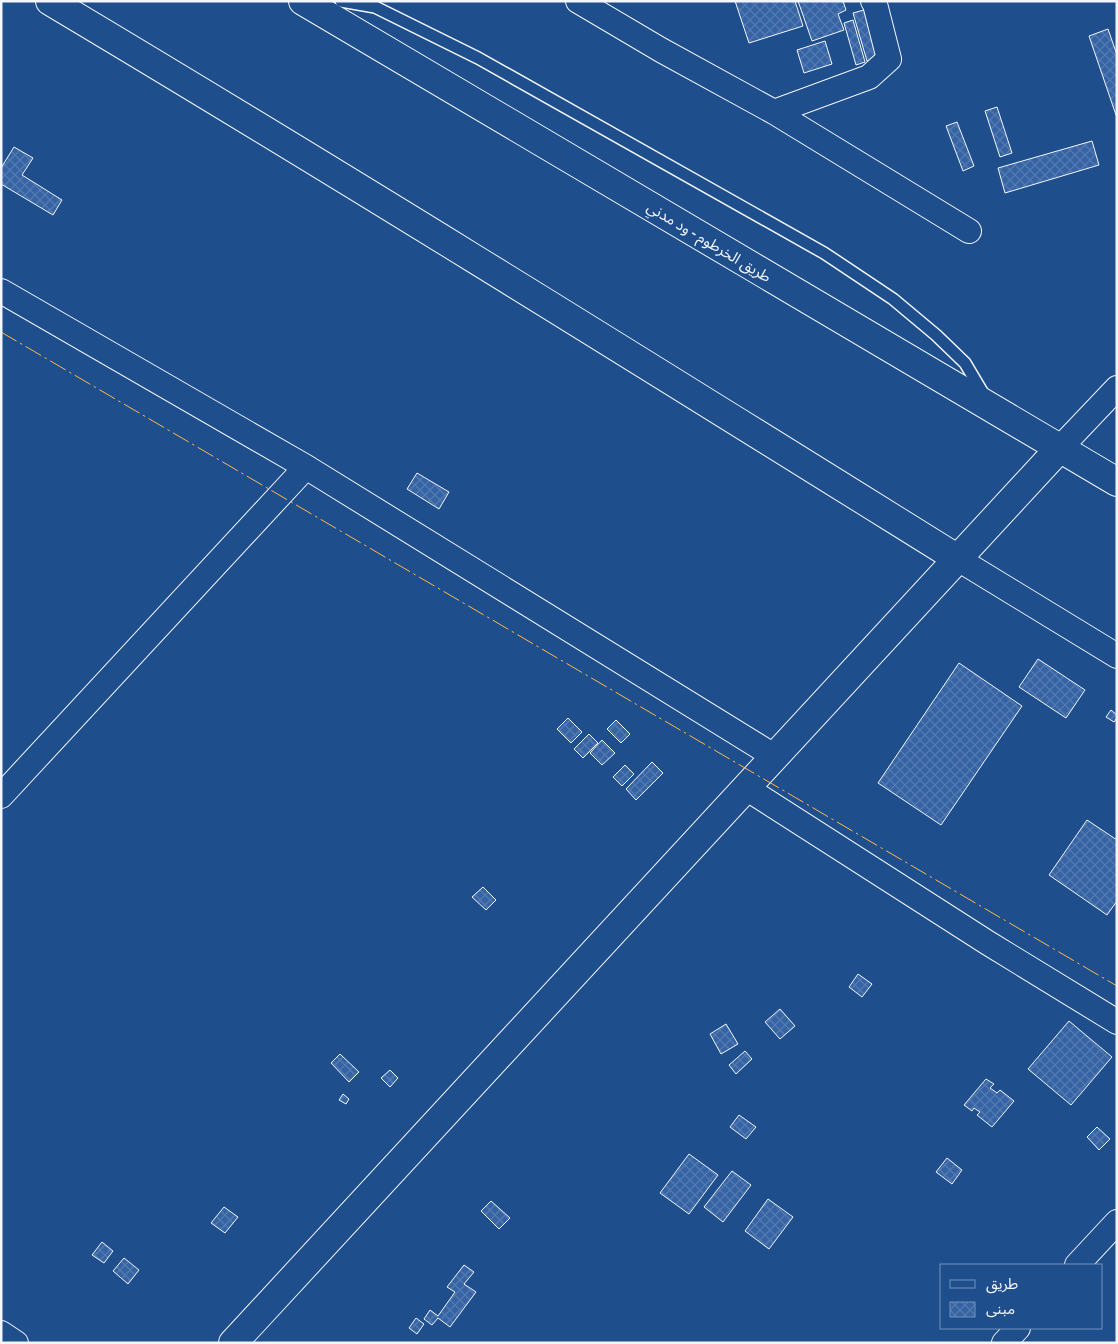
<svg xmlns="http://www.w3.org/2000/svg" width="1118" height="1344" font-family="'Archivo Narrow','Noto Sans Arabic',sans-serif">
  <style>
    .building { fill: url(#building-cross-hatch); stroke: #f2f6ff }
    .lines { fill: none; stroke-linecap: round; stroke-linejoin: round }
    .service-casing { stroke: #f2f6ff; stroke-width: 14 }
    .minor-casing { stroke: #f2f6ff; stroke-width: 26 }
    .tertiary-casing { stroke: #f2f6ff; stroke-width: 30 }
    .trunk-casing { stroke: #f2f6ff; stroke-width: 30 }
    .service { stroke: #1f4e8c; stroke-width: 11 }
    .minor { stroke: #1f4e8c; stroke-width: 24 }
    .tertiary { stroke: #1f4e8c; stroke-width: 28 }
    .trunk { stroke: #1f4e8c; stroke-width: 28 }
    .power { stroke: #ffb74d; stroke-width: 1; stroke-dasharray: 18 4 2.5 4; stroke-linecap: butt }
    .labels { text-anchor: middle; stroke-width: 4; stroke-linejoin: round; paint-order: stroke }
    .street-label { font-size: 15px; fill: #f2f6ff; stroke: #1f4e8c }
  </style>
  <defs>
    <pattern id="building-cross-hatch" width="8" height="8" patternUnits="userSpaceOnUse" patternTransform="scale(1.25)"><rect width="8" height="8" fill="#3563a3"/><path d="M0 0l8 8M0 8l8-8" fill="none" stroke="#537ab1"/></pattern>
  </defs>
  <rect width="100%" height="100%" fill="#1f4e8c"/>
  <path class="building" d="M 735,1 L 795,1 L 803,26 L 749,43 Z
    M 798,1 L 843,1 L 846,10 L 838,14 L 844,30 L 812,41 Z
    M 871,8 L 884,56 L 867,61 L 853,13 Z
    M 853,20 L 865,62 L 856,65 L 844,23 Z
    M 1108,29 L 1117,55 L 1117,118 L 1089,36 Z
    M 825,41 L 832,64 L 804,73 L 797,50 Z
    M 997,107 L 1012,153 L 1000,157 L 985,111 Z
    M 957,122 L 974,166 L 963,171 L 946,126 Z
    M 1092,141 L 1099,165 L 1005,193 L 998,168 Z
    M 14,147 L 33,158 L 22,175 L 62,200 L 53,215 L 1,184 L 1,168 Z
    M 417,473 L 449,492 L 439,509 L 407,489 Z
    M 1038,659 L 1085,690 L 1066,718 L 1019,687 Z
    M 959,663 L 1022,706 L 941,825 L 878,783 Z
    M 1111,710 L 1117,715 L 1117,718 L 1114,722 L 1106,717 Z
    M 568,718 L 582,732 L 571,743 L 557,729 Z
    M 616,720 L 630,734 L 621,743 L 607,729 Z
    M 589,734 L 598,743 L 583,758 L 574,749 Z
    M 602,740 L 615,753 L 602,765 L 590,753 Z
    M 652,762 L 663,773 L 636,800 L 626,789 Z
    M 625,765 L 634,774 L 622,786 L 613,777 Z
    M 1087,820 L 1117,840 L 1117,901 L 1107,915 L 1049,875 Z
    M 483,887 L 496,900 L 486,910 L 472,897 Z
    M 858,974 L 872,984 L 862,997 L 849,987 Z
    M 780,1009 L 795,1026 L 780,1039 L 765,1022 Z
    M 1069,1021 L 1112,1057 L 1071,1105 L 1028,1069 Z
    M 726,1024 L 738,1044 L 721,1054 L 710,1034 Z
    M 745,1051 L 752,1059 L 736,1074 L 729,1065 Z
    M 340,1054 L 359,1072 L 349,1082 L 331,1063 Z
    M 390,1070 L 398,1078 L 390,1087 L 381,1078 Z
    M 986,1079 L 994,1084 L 990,1088 L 997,1093 L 1000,1090 L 1014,1101 L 992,1127 L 977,1115 L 980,1112 L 974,1108 L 972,1111 L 964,1105 Z
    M 343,1094 L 349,1099 L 346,1104 L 339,1100 Z
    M 739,1115 L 756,1127 L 746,1139 L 730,1127 Z
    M 1097,1127 L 1110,1139 L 1099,1150 L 1087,1137 Z
    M 689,1154 L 718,1175 L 689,1214 L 660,1193 Z
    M 947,1158 L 962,1170 L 952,1184 L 936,1172 Z
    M 732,1171 L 751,1185 L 723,1222 L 704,1207 Z
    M 768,1199 L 793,1217 L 769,1249 L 745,1231 Z
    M 491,1201 L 510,1218 L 499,1229 L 481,1211 Z
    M 224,1207 L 238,1217 L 225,1233 L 211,1223 Z
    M 102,1242 L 113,1251 L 104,1263 L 92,1255 Z
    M 124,1258 L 139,1270 L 128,1284 L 113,1271 Z
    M 464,1265 L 474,1272 L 464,1284 L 476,1292 L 450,1327 L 438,1318 L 432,1325 L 424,1319 L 430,1310 L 438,1316 L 455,1292 L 447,1287 Z
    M 416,1318 L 424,1324 L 417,1334 L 409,1328 Z"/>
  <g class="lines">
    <g class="service-casing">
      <path id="service" d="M 341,1 L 375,7 L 478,58 L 824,253 L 893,299 L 936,335 L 965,363 L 984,395"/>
    </g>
    <g class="minor-casing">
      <path id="minor" d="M 578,1 L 661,50 L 774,112 L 969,231
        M 774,112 L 869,77 L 889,59 L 875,4 L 873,1
        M 1,291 L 306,467 L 774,756
        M 1059,449 L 1117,388
        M 958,559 L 1117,656
        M 746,788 L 988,943 L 1117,1022
        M 1,796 L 306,467
        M 1077,1265 L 1117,1222
        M 1,1333 L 16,1343
        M 1004,1343 L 1018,1328"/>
    </g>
    <g class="tertiary-casing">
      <path id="tertiary" d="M 50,1 C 355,183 656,371 958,559
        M 233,1343 L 1059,449"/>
    </g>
    <g class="trunk-casing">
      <path id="trunk" d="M 303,1 L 1117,482"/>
    </g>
    <use href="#service" class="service"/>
    <use href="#minor" class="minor"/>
    <use href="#tertiary" class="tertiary"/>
    <use href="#trunk" class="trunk"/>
    <path class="power" d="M 1,332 L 1117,986"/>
  </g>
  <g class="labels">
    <g class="street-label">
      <text transform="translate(709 242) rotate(31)" y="5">طريق الخرطوم - ود مدني</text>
    </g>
  </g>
  <rect width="1118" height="1344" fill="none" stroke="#f2f6ff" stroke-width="5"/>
  <rect x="940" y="1264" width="162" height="65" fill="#1f4e8c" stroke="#7391ba"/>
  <rect x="950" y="1280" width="25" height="8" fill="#1f4e8c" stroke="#7391ba"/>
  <text x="986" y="1289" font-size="15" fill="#f2f6ff">طريق</text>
  <rect x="950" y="1302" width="25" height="15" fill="url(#building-cross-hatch)" stroke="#7391ba"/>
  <text x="986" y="1314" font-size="15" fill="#f2f6ff">مبنى</text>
</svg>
